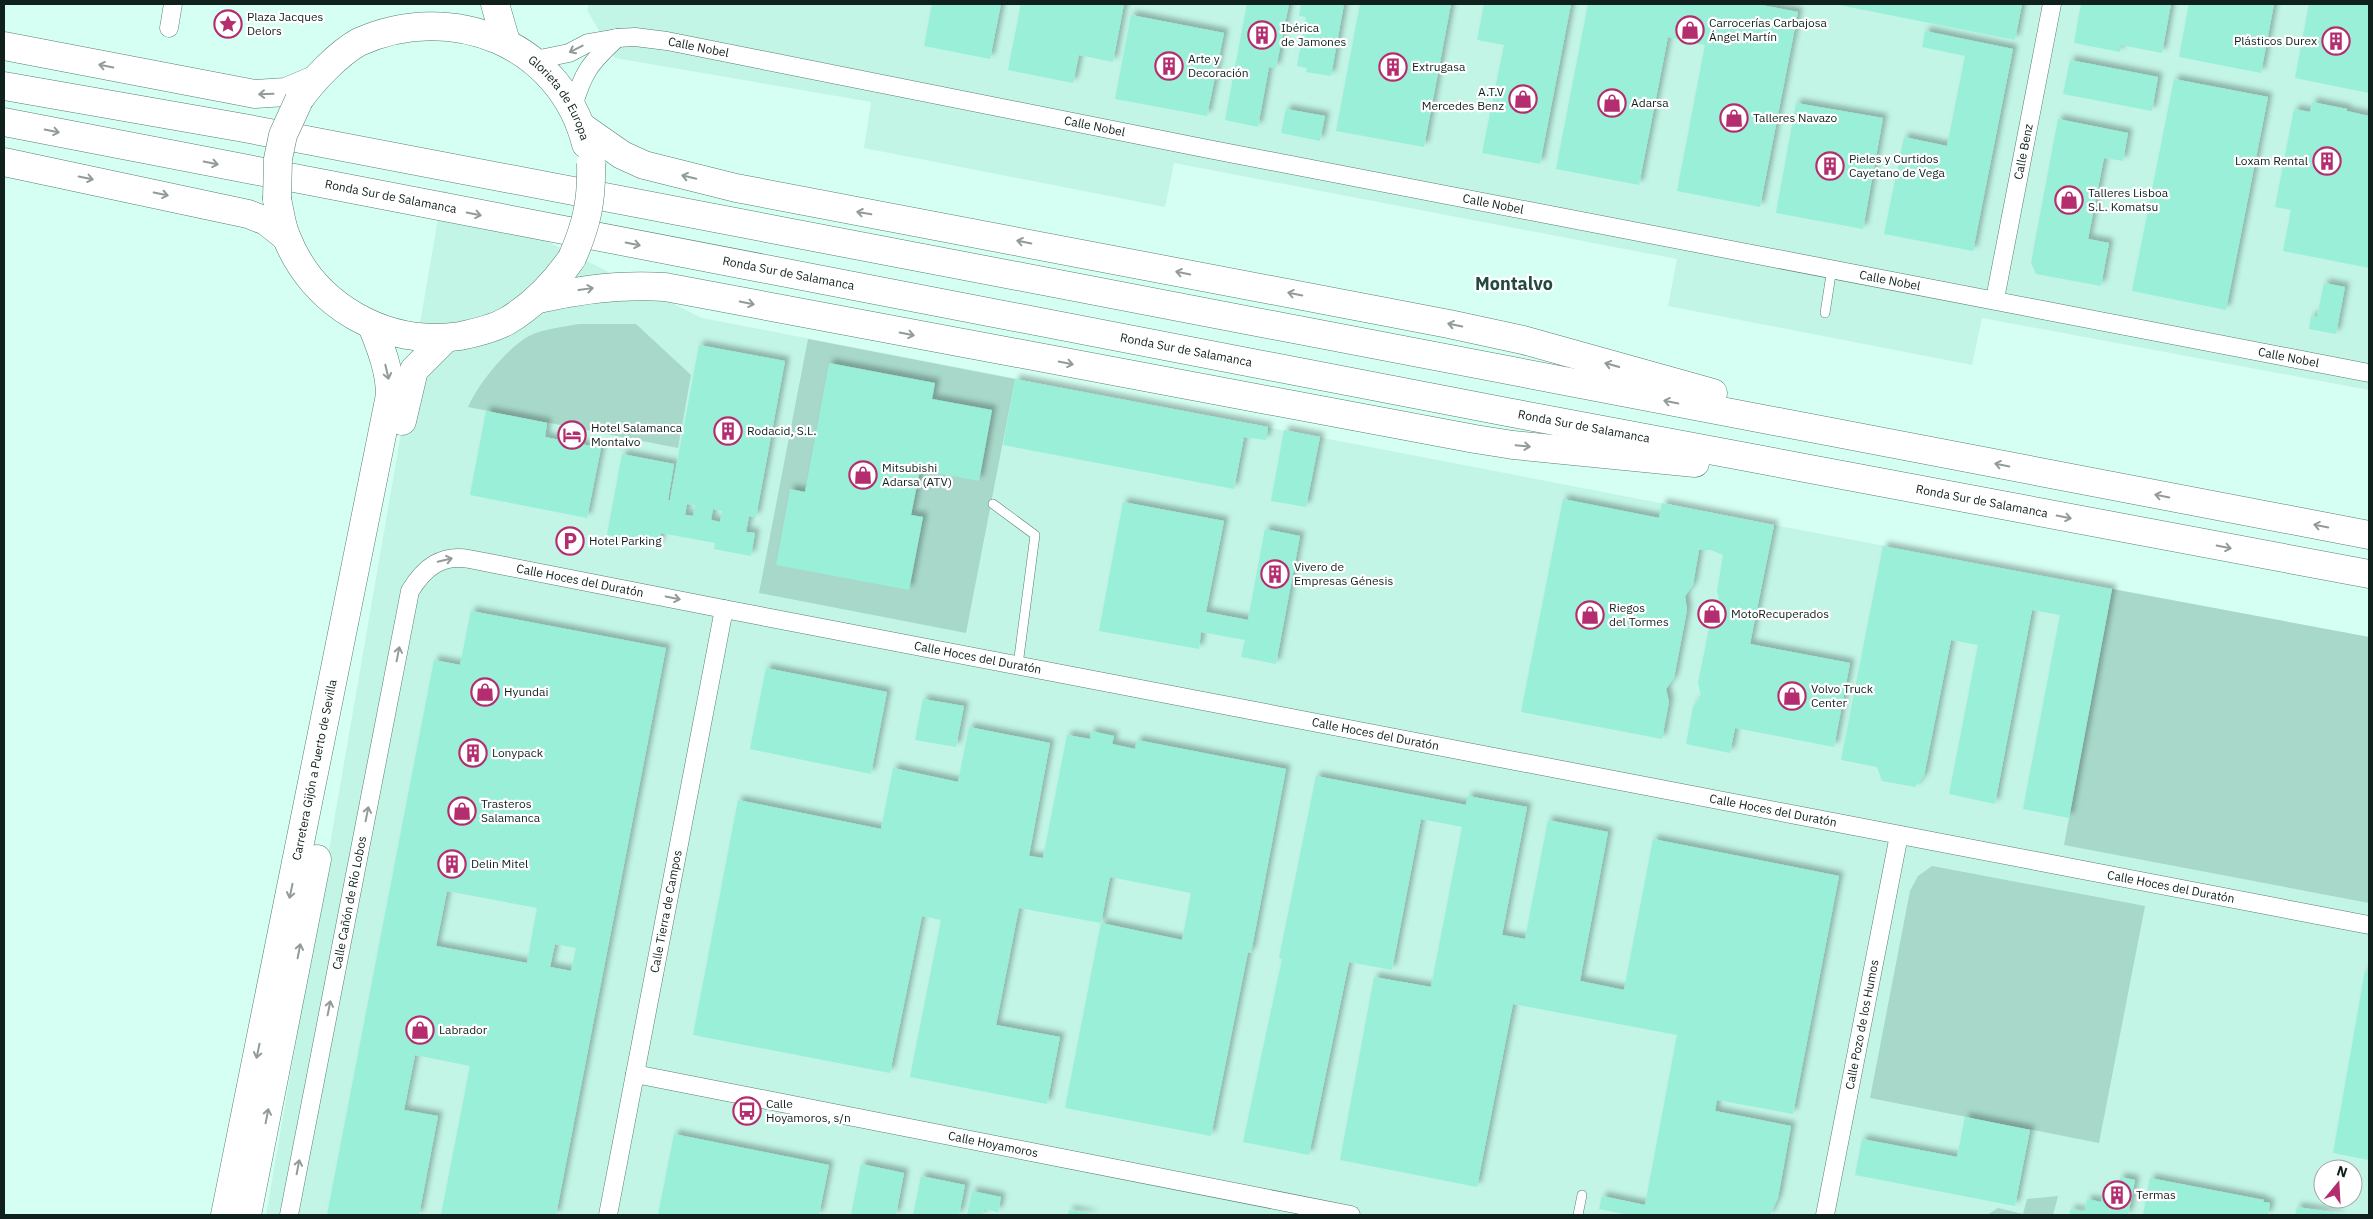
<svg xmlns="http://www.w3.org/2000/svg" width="2373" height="1219" font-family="'IBM Plex Sans',sans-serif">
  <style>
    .built { fill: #c2f5e6; fill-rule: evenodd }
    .green { fill: #a7d8ca }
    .building { fill: #9aefd8; fill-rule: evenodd; filter: url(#shadow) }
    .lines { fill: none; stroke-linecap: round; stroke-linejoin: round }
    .lane-casing { stroke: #577e73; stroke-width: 10 }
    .street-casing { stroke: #577e73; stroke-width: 19 }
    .highway-casing { stroke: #577e73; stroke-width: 29 }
    .lane { stroke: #fff; stroke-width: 9 }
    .street { stroke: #fff; stroke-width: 18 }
    .highway { stroke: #fff; stroke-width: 28 }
    .highway-bridge-casing { stroke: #577e73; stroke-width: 29; stroke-linecap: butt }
    .highway-bridge { stroke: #fff; stroke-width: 28 }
    .oneway { stroke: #939b99 }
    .labels { text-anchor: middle; stroke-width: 4.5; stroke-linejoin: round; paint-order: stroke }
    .poi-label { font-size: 12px; fill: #10201c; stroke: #fff; text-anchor: start }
    .street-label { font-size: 12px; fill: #10201c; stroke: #fff }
    .district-label { font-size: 18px; font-weight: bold; fill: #244940; stroke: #fff }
  </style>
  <defs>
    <filter id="shadow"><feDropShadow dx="4.5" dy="-4.5" stdDeviation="2.5" flood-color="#0004"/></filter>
  </defs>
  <rect width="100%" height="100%" fill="#d5fff2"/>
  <path class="built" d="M 589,4 L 2369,4 L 2369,390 L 1982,318 L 1972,365 L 1668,306 L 1677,259 L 1174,163 L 1165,207 L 864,148 L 871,102 L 615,58 L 587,10 Z
    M 443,190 L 702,318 L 1774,525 L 2369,637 L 2369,1215 L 266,1215 ZM 2323,1169 L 2353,1169 L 2353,1199 L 2323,1199 Z"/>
  <path class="green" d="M 579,324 L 636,324 L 691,375 L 678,448 L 468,407 C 478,384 507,348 529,336 C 543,329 563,327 579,324 Z
    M 808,339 L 1015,379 L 966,633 L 759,593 Z
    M 2112,589 L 2369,637 L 2369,903 L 2064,845 Z
    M 1932,866 L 2145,906 L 2099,1143 L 1870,1098 L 1910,891 L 1918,876 Z
    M 2058,1196 L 2053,1215 L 1987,1215 L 1998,1208 L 2023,1214 L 2027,1199 Z"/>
  <path class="building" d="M 932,4 L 1001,4 L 990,59 L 924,46 Z
    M 1021,4 L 1124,4 L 1113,62 L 1079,55 L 1073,83 L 1008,70 Z
    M 1247,4 L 1289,4 L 1276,68 L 1269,67 L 1258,127 L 1225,120 Z
    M 1301,4 L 1344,4 L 1331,76 L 1306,72 L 1307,68 L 1297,66 L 1306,17 L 1299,16 Z
    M 1360,4 L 1451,4 L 1424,147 L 1336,131 Z
    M 1484,4 L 1571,4 L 1540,164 L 1482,153 L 1504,45 L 1477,40 Z
    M 1588,4 L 1756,4 L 1798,12 L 1760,207 L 1677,191 L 1705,45 L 1668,37 L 1639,185 L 1556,169 Z
    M 1834,4 L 2022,4 L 2015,40 Z
    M 2081,4 L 2171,4 L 2162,53 L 2121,45 L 2120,52 L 2074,43 Z
    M 2189,4 L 2274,4 L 2261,73 L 2179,57 Z
    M 2309,4 L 2369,4 L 2369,93 L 2295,78 Z
    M 1131,15 L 1224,33 L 1207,116 L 1115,99 Z
    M 1925,31 L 2013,49 L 1973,251 L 1884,234 L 1904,137 L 1947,146 L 1965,56 L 1922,47 Z
    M 2070,60 L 2158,77 L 2152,111 L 2063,94 Z
    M 2174,79 L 2268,97 L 2226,310 L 2132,291 Z
    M 2312,102 L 2347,109 L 2347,111 L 2369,116 L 2369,268 L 2283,251 L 2291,210 L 2275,207 L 2294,109 L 2310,112 Z
    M 1796,103 L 1883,118 L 1863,229 L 1776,213 Z
    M 1286,109 L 1325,116 L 1320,141 L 1281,133 Z
    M 2058,119 L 2128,133 L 2123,161 L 2104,158 L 2088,239 L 2109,243 L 2101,286 L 2036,274 L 2031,263 Z
    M 2324,283 L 2345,287 L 2336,334 L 2309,329 L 2311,316 L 2317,317 Z
    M 699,345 L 785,361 L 756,517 L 749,516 L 746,532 L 755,533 L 751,556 L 714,549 L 715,543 L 661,533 L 659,545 L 607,535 L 622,454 L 674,464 L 668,500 L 670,500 ZM 687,504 L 695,505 L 693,516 L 685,515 ZM 713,509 L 722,511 L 720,522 L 711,520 Z
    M 829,363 L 935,383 L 932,399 L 992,410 L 979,481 L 920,470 L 911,515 L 923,517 L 909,590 L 776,565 L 790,489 L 805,492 Z
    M 1015,379 L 1268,427 L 1266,440 L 1244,437 L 1234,489 L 1003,445 Z
    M 486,411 L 547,423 L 545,437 L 601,448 L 587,518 L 470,495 Z
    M 1284,430 L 1320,437 L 1306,507 L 1271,501 Z
    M 1563,499 L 1659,518 L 1662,503 L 1774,525 L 1750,644 L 1850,663 L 1834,747 L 1735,728 L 1730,753 L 1686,744 L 1693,707 L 1701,696 L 1698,683 L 1712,614 L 1720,603 L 1717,591 L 1723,555 L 1711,550 L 1699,550 L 1693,585 L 1685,596 L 1687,610 L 1674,678 L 1666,689 L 1669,702 L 1662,739 L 1521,712 Z
    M 1123,502 L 1224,521 L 1206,612 L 1248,620 L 1265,529 L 1300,536 L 1276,664 L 1241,657 L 1245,640 L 1201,632 L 1199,649 L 1099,631 Z
    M 1883,546 L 2112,589 L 2069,818 L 2023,809 L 2060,615 L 2032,610 L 1995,804 L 1949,794 L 1978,645 L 1951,640 L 1924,776 L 1915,787 L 1882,781 L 1877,767 L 1841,760 Z
    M 471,611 L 666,648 L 556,1215 L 441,1215 L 470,1066 L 415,1055 L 404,1110 L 438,1116 L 419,1215 L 327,1215 L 434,660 L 460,665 ZM 447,891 L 537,908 L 527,963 L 436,946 ZM 555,944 L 576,948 L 571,971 L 550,967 Z
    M 766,668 L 887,692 L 871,774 L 750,749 Z
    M 923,699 L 964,706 L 956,747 L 915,740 Z
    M 969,727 L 1050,743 L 1029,856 L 1043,858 L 1067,735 L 1090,739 L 1091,731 L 1114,736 L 1112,744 L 1135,749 L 1137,740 L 1286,769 L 1251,953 L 1248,952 L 1211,1136 L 1065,1108 L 1101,923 L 1182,940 L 1191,893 L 1110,877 L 1101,923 L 1019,908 L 996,1025 L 1060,1037 L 1047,1104 L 910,1077 L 941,920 L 922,916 L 890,1073 L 693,1035 L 738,800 L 881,829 L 893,768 L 958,782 Z
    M 1316,776 L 1466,805 L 1468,796 L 1527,807 L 1502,935 L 1525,939 L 1548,820 L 1608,832 L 1580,981 L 1624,990 L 1653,839 L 1839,876 L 1793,1114 L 1717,1100 L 1715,1111 L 1791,1126 L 1778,1198 L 1770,1215 L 1629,1215 L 1599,1209 L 1602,1196 L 1645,1205 L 1677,1035 L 1513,1004 L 1477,1187 L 1340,1160 L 1374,977 L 1431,987 L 1462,827 L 1421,819 L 1392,970 L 1349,962 L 1309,1155 L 1243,1142 L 1282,959 L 1279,958 Z
    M 2365,971 L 2369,972 L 2369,1160 L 2333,1153 Z
    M 1965,1117 L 2030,1130 L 2015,1206 L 1855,1175 L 1862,1139 L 1957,1157 Z
    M 674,1134 L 829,1165 L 819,1215 L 658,1215 Z
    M 861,1164 L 904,1173 L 896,1215 L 851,1215 Z
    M 921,1176 L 965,1185 L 959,1215 L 913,1215 Z
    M 2120,1177 L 2135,1180 L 2128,1215 L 2069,1215 L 2071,1209 L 2085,1212 L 2087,1199 L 2101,1202 L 2104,1189 L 2117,1191 Z
    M 2150,1178 L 2264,1200 L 2263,1202 L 2270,1203 L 2268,1215 L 2143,1215 Z
    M 972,1191 L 1001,1197 L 998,1212 L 984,1209 L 983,1215 L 967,1215 Z
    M 2297,1207 L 2341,1214 L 2340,1215 L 2295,1215 Z
    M 1069,1210 L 1092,1214 L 1092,1215 L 1068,1215 Z"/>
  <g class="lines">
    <g class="lane-casing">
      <path id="lane" d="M 1825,313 L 1832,268
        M 993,504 L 1035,535 L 1018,665
        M 1578,1215 L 1582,1195"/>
    </g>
    <g class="street-casing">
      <g id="street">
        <path d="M 169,28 L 173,4"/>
        <path id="s1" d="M 535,60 L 569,53 L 588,43 L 617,38 L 635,37 L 667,41 L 1203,148 L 2369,373"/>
        <path d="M 573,107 C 583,72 590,63 617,38"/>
        <path id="s2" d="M 1995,299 L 2052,4"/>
        <path id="s3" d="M 635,1074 L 1351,1215"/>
        <path id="s4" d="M 289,1215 L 410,591 C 424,568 441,554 469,559 L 724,609 L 2369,925"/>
        <path id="s5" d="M 608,1215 L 724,609"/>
        <path id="s6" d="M 1825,1215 L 1899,835"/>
      </g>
    </g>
    <g class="highway-casing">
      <g id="highway">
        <path d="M 495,4 L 506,42"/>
        <path d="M 4,46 L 255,94 L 286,92 L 312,81"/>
        <path d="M 4,86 L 244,128 L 2369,535"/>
        <path id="s7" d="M 299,100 C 312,81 339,53 359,42 C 452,0 561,44 586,144"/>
        <path id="s8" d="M 4,122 L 1507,412 L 2369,574"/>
        <path d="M 582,127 L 622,155 L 644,165 L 736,188 L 1449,324 L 1523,340 L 1713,393"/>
        <path d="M 4,162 L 248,214 L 266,221 L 286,237"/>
        <path d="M 277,199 C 280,212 281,224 286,236 C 313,306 386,347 460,336 C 475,333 493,329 507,321 C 534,305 554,284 572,258"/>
        <path d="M 539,299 C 581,289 622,284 665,287 L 1475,439 L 1513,445 L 1695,463"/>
        <path d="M 402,421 L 414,370 L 446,338"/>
        <path id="s9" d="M 225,1215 L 390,395 C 390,371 381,348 372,326"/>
        <path d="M 247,1215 L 317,859"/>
      </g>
    </g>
    <use href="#lane" class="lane"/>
    <use href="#street" class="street"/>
    <use href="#highway" class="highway"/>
    <g class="highway-bridge-casing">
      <path id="highway-bridge" d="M 277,199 L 278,159 L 283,135 L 299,100
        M 572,258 C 587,224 592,200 591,163"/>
    </g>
    <use href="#highway-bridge" class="highway-bridge"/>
  </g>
  <defs><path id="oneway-shaft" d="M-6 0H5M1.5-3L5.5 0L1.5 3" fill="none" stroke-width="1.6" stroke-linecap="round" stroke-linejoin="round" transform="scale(1.25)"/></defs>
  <g class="oneway">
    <use href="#oneway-shaft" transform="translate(576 49) rotate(153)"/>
    <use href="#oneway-shaft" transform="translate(106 66) rotate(-169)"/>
    <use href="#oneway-shaft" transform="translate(266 94) rotate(178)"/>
    <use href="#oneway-shaft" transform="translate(52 131) rotate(11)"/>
    <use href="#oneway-shaft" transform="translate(211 163) rotate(11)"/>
    <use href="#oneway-shaft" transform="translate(689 177) rotate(-167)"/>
    <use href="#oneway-shaft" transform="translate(86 178) rotate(11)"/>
    <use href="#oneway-shaft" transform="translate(161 194) rotate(12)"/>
    <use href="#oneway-shaft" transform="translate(864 213) rotate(-170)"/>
    <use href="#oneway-shaft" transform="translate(474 214) rotate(11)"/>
    <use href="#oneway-shaft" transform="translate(1024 242) rotate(-169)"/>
    <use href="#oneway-shaft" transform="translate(633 244) rotate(11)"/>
    <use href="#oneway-shaft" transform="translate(1183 273) rotate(-169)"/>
    <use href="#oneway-shaft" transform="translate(586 289) rotate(-8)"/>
    <use href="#oneway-shaft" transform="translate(1295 294) rotate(-169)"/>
    <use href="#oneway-shaft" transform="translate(747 303) rotate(11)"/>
    <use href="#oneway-shaft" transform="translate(1455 325) rotate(-168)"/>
    <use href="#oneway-shaft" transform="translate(907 334) rotate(11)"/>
    <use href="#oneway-shaft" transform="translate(1066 363) rotate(11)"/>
    <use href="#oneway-shaft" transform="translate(1612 365) rotate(-164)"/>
    <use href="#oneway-shaft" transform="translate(387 372) rotate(77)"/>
    <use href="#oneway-shaft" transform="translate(1671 402) rotate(-169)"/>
    <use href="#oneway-shaft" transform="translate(1523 446) rotate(6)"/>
    <use href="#oneway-shaft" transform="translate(2002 465) rotate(-169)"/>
    <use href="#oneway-shaft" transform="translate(2162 496) rotate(-169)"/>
    <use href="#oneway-shaft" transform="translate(2064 517) rotate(11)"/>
    <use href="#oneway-shaft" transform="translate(2321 526) rotate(-169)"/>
    <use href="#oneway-shaft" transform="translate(2224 547) rotate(11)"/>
    <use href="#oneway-shaft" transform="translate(445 560) rotate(-13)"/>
    <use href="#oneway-shaft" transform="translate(673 598) rotate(12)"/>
    <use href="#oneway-shaft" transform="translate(398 654) rotate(-79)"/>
    <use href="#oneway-shaft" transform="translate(367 814) rotate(-79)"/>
    <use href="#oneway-shaft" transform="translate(291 891) rotate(102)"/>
    <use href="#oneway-shaft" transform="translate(299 951) rotate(-79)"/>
    <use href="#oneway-shaft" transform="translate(329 1008) rotate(-79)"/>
    <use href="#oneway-shaft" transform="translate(258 1051) rotate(102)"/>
    <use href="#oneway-shaft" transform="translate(267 1116) rotate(-79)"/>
    <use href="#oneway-shaft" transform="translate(298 1167) rotate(-79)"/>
  </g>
  <defs>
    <g id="sight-ring" transform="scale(1.4375)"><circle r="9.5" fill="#fff" stroke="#b42d6f" stroke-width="1.5"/><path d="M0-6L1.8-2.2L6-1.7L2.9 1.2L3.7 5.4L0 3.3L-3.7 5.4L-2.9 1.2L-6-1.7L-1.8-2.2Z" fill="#b42d6f"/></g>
    <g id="shop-ring" transform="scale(1.4375)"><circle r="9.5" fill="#fff" stroke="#b42d6f" stroke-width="1.5"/><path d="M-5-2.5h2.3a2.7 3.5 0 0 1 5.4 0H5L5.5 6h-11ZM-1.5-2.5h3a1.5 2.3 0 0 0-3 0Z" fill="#b42d6f"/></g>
    <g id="building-ring" transform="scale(1.4375)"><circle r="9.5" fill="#fff" stroke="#b42d6f" stroke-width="1.5"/><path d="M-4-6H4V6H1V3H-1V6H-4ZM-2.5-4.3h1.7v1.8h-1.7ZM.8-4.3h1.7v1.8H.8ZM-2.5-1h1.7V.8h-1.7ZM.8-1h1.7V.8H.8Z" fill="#b42d6f"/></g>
    <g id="hotel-ring" transform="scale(1.4375)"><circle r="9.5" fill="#fff" stroke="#b42d6f" stroke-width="1.5"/><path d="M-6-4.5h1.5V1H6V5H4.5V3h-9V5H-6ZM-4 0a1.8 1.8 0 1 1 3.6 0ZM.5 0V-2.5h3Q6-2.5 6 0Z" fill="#b42d6f"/></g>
    <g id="parking-ring" transform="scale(1.4375)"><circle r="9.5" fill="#fff" stroke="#b42d6f" stroke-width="1.5"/><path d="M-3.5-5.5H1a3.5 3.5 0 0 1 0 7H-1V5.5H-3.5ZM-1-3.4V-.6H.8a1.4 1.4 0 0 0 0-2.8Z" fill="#b42d6f"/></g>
    <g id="bus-ring" transform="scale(1.4375)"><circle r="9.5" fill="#fff" stroke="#b42d6f" stroke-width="1.5"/><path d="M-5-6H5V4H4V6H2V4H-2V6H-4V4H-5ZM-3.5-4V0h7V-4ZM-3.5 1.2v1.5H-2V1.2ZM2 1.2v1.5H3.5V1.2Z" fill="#b42d6f"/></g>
  </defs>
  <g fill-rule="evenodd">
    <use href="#sight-ring" x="228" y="24"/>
    <use href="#shop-ring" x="1690" y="30"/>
    <use href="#building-ring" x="1262" y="35"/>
    <use href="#building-ring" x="2336" y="41"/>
    <use href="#building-ring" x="1169" y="66"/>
    <use href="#building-ring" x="1393" y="67"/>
    <use href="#shop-ring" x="1523" y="99"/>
    <use href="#shop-ring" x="1612" y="103"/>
    <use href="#shop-ring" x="1734" y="118"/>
    <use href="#building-ring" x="2327" y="161"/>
    <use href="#building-ring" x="1830" y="166"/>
    <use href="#shop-ring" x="2069" y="200"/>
    <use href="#building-ring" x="728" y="431"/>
    <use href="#hotel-ring" x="572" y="435"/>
    <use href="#shop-ring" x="863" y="475"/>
    <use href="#parking-ring" x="570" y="541"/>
    <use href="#building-ring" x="1275" y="574"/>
    <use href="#shop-ring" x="1712" y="614"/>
    <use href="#shop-ring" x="1590" y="615"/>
    <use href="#shop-ring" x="485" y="692"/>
    <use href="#shop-ring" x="1792" y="696"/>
    <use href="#building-ring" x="473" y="753"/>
    <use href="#shop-ring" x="462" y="811"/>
    <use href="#building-ring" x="452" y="864"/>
    <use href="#shop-ring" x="420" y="1030"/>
    <use href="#bus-ring" x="747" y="1111"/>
    <use href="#building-ring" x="2117" y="1195"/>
  </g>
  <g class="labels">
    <g class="poi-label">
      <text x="247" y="21">Plaza Jacques<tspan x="247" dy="14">Delors</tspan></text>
      <text x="1709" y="27">Carrocerías Carbajosa<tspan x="1709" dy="14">Ángel Martín</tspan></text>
      <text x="1281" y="32">Ibérica<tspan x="1281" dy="14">de Jamones</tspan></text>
      <text x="2317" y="45" text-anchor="end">Plásticos Durex</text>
      <text x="1188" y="63">Arte y<tspan x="1188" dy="14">Decoración</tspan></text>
      <text x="1412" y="71">Extrugasa</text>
      <text x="1504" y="96" text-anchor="end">A.T.V<tspan x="1504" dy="14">Mercedes Benz</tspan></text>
      <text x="1631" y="107">Adarsa</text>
      <text x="1753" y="122">Talleres Navazo</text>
      <text x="1849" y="163">Pieles y Curtidos<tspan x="1849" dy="14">Cayetano de Vega</tspan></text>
      <text x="2308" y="165" text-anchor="end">Loxam Rental</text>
      <text x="2088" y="197">Talleres Lisboa<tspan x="2088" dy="14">S.L. Komatsu</tspan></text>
      <text x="591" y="432">Hotel Salamanca<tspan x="591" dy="14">Montalvo</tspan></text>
      <text x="747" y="435">Rodacid, S.L.</text>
      <text x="882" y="472">Mitsubishi<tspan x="882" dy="14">Adarsa (ATV)</tspan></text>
      <text x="589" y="545">Hotel Parking</text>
      <text x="1294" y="571">Vivero de<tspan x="1294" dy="14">Empresas Génesis</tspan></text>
      <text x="1609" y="612">Riegos<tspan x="1609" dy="14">del Tormes</tspan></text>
      <text x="1731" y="618">MotoRecuperados</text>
      <text x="1811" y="693">Volvo Truck<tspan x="1811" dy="14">Center</tspan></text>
      <text x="504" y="696">Hyundai</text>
      <text x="492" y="757">Lonypack</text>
      <text x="481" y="808">Trasteros<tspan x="481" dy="14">Salamanca</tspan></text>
      <text x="471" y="868">Delin Mitel</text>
      <text x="439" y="1034">Labrador</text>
      <text x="766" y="1108">Calle<tspan x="766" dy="14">Hoyamoros, s/n</tspan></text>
      <text x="2136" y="1199">Termas</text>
    </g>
    <g class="street-label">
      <text dy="4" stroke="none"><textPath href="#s1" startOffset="168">Calle Nobel</textPath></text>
      <text dy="4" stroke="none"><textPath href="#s7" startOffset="314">Glorieta de Europa</textPath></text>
      <text dy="4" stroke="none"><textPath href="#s1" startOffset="572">Calle Nobel</textPath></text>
      <text dy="4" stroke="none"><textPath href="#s2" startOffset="150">Calle Benz</textPath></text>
      <text dy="4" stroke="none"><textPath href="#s8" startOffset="394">Ronda Sur de Salamanca</textPath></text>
      <text dy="4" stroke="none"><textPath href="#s1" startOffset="978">Calle Nobel</textPath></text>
      <text dy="4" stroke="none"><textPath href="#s8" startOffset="799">Ronda Sur de Salamanca</textPath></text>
      <text dy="4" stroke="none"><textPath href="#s1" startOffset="1382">Calle Nobel</textPath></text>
      <text dy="4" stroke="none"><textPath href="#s8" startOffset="1204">Ronda Sur de Salamanca</textPath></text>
      <text dy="4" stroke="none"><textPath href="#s1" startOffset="1788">Calle Nobel</textPath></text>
      <text dy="4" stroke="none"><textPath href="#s8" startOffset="1609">Ronda Sur de Salamanca</textPath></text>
      <text dy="4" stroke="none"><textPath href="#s8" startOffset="2014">Ronda Sur de Salamanca</textPath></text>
      <text dy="4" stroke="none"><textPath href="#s4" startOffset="821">Calle Hoces del Duratón</textPath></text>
      <text dy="4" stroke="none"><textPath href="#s4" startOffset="1226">Calle Hoces del Duratón</textPath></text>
      <text dy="4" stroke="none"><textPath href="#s4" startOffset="1631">Calle Hoces del Duratón</textPath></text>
      <text dy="4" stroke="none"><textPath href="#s9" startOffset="454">Carretera Gijón a Puerto de Sevilla</textPath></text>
      <text dy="4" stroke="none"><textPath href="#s4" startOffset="2036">Calle Hoces del Duratón</textPath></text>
      <text dy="4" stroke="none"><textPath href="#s4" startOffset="2441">Calle Hoces del Duratón</textPath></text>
      <text dy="4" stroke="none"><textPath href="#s4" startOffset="318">Calle Cañón de Río Lobos</textPath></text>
      <text dy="4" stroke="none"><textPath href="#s5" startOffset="309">Calle Tierra de Campos</textPath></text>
      <text dy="4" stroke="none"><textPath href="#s6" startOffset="194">Calle Pozo de los Humos</textPath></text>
      <text dy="4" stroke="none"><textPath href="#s3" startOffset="365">Calle Hoyamoros</textPath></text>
    </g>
    <g class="district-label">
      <text x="1514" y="290">Montalvo</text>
    </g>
  </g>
  <rect width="2373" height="1219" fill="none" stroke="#10201c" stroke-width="10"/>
  <g transform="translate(2338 1184) rotate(18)"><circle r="24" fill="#ffffff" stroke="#9fa6a4"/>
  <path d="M0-4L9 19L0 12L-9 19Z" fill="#b42d6f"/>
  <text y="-8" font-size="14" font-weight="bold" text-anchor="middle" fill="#10201c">N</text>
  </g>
</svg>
